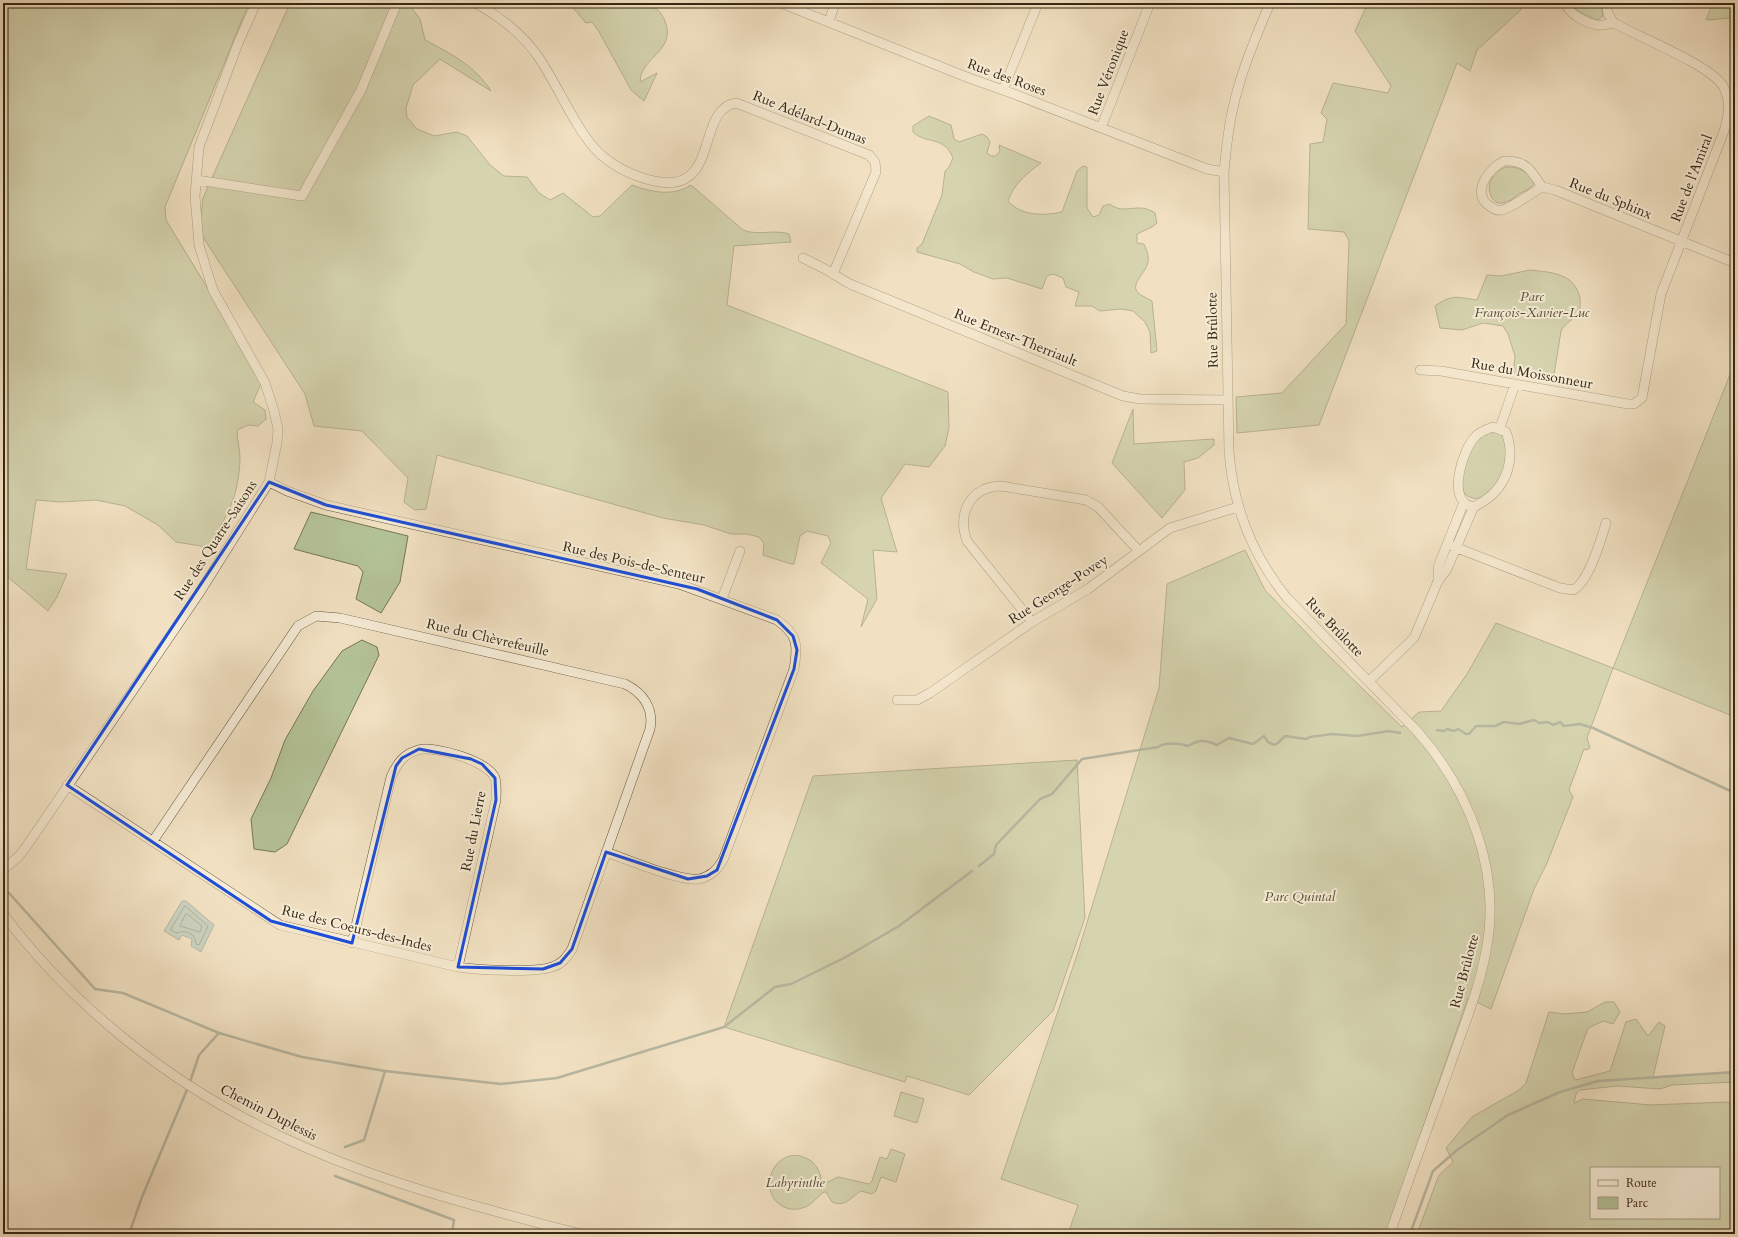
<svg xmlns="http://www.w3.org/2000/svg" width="1738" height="1237" font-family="Cardo,serif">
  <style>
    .green { fill: #b4c498; stroke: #767655; fill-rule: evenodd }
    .water { fill: #9cbcb8; stroke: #748076 }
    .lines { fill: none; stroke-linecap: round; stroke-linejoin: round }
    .shore { stroke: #6a7265; stroke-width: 1 }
    .stream { stroke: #748076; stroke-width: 2.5 }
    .minor-casing { stroke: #66563e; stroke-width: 10 }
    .minor { stroke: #f6ecd7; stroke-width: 9 }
    .marked { fill: none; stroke: #1d4ed8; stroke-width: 3; stroke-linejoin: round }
    .labels { text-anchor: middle; stroke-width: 4; stroke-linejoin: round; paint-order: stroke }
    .street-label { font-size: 14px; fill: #372712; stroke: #f6ecd7 }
    .park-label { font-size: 14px; font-style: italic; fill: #564e34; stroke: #f6ecd7 }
  </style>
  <rect width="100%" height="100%" fill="#f1e1c2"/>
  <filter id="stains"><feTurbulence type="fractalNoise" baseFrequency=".005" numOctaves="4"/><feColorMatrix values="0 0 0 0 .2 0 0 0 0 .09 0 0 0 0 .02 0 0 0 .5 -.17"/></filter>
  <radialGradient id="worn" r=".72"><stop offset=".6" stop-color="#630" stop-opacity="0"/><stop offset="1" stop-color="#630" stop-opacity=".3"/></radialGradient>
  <path class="green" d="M 3,3 L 249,3 L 165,207 L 166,220 L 263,379 L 253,402 L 265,410 L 266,419 L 258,426 L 248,425 L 237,430 C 237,440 240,448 240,458 C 239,496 228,516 207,547 L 176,542 L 158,525 L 125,506 L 96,500 L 61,502 L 36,500 L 26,569 L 67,574 L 57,597 L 48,611 L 3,573 Z
    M 290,3 L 408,3 L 420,19 L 425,40 C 450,53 475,66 491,91 L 440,59 L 413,85 L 406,108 L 407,117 L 417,129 L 434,136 L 457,132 L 467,136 L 490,165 L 504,176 L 527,177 L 539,193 L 550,200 L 563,193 L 593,217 L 600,216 L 632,185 C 651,192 673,197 691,185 L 743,230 C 758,236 774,229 789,234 L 791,242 L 734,246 L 727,305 L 948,392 L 949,428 L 945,446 L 929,467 L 905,464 L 881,498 L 897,552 L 873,550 L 877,599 L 861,627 L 868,599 L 821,563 L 831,543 L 828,536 L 807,531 L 800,536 L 794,564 L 791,564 L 763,555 L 764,543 L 759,537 L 747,534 L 731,534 L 704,525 L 663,518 L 437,455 L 426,509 L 415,510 L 404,502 L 408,478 L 362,431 L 314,426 L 305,394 L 201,234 L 201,216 L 203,198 Z
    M 569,3 L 603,3 L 612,7 L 613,3 L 620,3 L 635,8 L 637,3 L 649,3 L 649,5 C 658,9 660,11 664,19 C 679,50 640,57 640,82 L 657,73 L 644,101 L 631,90 L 598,30 L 592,22 L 586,23 Z
    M 1368,3 L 1520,3 L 1521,10 L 1477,50 L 1470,71 L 1457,63 L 1319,425 L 1237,433 L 1236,397 L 1282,393 L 1346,324 L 1349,240 L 1344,232 L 1308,229 L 1310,144 L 1323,142 L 1327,119 L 1321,113 L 1333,83 L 1388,93 L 1391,86 L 1355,31 Z
    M 1572,3 L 1601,3 L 1603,16 L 1598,20 L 1594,19 L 1576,10 Z
    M 1713,3 L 1735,3 L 1735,31 L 1733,31 L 1732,18 L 1706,20 Z
    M 929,116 L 951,125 L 954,139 L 959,142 L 982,134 L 987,137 L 990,142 L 987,153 L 991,156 L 996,156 L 1000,151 L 999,145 L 1041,163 C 1026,174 1014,184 1008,201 C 1021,216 1044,216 1062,212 L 1077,171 L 1083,166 L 1087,167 L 1087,208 L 1093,217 L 1099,215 L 1103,206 L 1110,204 C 1124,216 1138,201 1155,213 L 1157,223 L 1152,227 L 1137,234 L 1137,243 L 1144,244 C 1147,251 1150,258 1147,265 C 1145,273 1130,284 1138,293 C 1142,296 1148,299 1152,301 L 1157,351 L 1151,353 L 1150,332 L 1145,322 L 1133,311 L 1121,309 L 1100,311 L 1092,306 L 1075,306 L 1079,292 L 1066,287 L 1063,278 L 1053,274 L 1047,276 L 1042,289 L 1007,278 L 993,279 L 974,272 L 960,264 L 917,252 L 917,248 L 922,244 L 942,195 L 945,171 L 949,167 L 953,158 C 944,135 927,145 913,132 L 913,126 Z
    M 1506,167 C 1518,166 1529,172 1534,184 C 1531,189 1524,191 1519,194 C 1515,197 1509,202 1503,203 C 1490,205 1486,187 1492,178 C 1495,172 1500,170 1506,167 Z
    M 1530,270 C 1550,272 1575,273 1580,298 C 1580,303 1581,309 1578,313 C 1573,320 1565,323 1561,331 L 1553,381 L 1513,374 L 1515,356 L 1508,334 L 1503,326 L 1483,323 L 1462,330 L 1440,328 L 1435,306 C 1452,294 1457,297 1477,300 L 1487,275 L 1501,276 Z
    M 1735,362 L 1735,717 L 1613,668 L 1587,738 L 1590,748 L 1587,750 L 1584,749 L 1569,790 L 1573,797 L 1547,863 L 1534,889 L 1491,1009 L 1468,998 L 1386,1234 L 1068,1234 L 1078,1205 L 1001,1179 L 1077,955 L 1159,688 L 1167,584 L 1245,550 L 1265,590 L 1325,652 L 1402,727 L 1419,712 L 1441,711 L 1467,674 L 1496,623 L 1613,668 Z
    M 1133,409 L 1134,444 L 1214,439 L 1214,445 L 1198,458 L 1184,462 L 1185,490 L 1162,518 L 1112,463 Z
    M 1494,431 L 1503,436 C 1511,458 1502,492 1476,499 C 1473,498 1468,497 1465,494 C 1457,483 1467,451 1476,442 C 1481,436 1487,434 1494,431 Z
    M 311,512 L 408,536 L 400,582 L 381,613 L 356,599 L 363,572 L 358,566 L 294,549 Z
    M 362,640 L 377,647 L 379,655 L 287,844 L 275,852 L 254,849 L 251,819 L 271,778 L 285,740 L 313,691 L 342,651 Z
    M 1077,760 L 1085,918 L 1053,1011 L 969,1095 L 907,1076 L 905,1082 L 724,1027 L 813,776 Z
    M 1605,1002 L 1614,1002 L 1620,1012 L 1613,1024 L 1603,1021 L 1588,1028 L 1572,1073 L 1575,1080 L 1610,1071 L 1626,1022 L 1636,1019 L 1648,1036 L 1659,1022 L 1665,1026 L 1653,1077 L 1735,1072 L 1735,1082 L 1672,1085 L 1660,1089 L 1617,1086 L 1580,1090 L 1576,1094 L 1574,1103 L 1583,1099 L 1651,1105 L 1726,1102 L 1735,1103 L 1735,1234 L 1417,1234 L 1439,1175 L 1453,1162 L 1446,1148 L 1472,1117 L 1519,1090 L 1526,1083 L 1549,1012 L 1564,1014 L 1587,1012 ZM 1591,1168 L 1719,1168 L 1719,1218 L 1591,1218 Z
    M 901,1092 L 924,1099 L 917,1123 L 894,1116 Z
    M 891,1149 L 905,1154 L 896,1182 L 881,1177 L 876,1191 L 872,1194 L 861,1191 C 851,1197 845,1208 832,1202 L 826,1192 L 824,1192 C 817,1197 813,1204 805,1207 C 798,1210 790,1210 784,1207 C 754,1192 775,1144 806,1158 C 817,1163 821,1173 822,1185 L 838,1177 L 869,1184 L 872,1181 L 880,1157 L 887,1159 Z"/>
  <path class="water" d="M 182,901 L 186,901 L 214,925 L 201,952 L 191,946 L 192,939 L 182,935 L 179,940 L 164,931 Z"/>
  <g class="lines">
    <path class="shore" d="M 185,906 L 208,926 L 199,945 L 196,944 C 196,934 186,929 177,933 L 171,930 Z
      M 187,914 L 202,926 L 200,932 L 180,926 L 185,915 Z"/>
    <path class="stream" d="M 1437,730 L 1444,731 L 1447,729 L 1454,731 L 1458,729 L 1466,734 L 1469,734 L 1476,726 L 1495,726 L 1504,722 L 1519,724 L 1534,720 L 1539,723 L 1548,722 L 1553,725 L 1560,722 L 1564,726 L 1580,724 L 1593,728 L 1735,793
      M 979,866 L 994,854 L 996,845 L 1040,799 L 1052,794 L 1082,759 L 1158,747 C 1165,742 1179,743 1188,746 C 1199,739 1206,740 1217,745 L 1229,738 L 1253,744 L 1264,736 L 1268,742 L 1274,745 L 1278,743 L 1285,736 L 1306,739 L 1310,737 L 1332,734 L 1357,736 L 1389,731 L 1400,733
      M 9,893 L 95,989 L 123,993 L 219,1033 L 302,1057 L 385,1071 L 501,1084 L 557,1078 L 724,1027 L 775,987 L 791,984 L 844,958 L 899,926 L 972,871
      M 345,1147 L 364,1140 L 385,1071
      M 335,1176 L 454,1220 L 452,1234
      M 129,1234 L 142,1197 L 189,1085 L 199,1055 L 219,1033
      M 1410,1234 L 1433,1171 L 1457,1150 L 1508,1115 L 1560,1092 L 1598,1081 L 1735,1072"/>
    <g class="minor-casing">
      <path id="minor" d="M 475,3 C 498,15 522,34 537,55 C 555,81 567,110 585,136 C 598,156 617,169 640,177 C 725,207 692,110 736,103 L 869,155 L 875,162 L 876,172 L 833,274
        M 781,3 L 969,78 L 1014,94 L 1207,169 L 1224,172
        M 1270,3 C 1256,37 1241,71 1233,108 C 1228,129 1226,150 1224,172 L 1229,451 C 1233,507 1252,555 1287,598 L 1417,731 C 1469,790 1502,871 1486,951 C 1479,990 1463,1028 1450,1066 C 1430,1122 1409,1178 1390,1234
        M 1566,3 C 1568,14 1586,23 1597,25 C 1603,26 1608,24 1614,23
        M 829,22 L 835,3
        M 1003,90 L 1038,3
        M 1101,128 L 1150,3
        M 1504,161 C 1526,160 1531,170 1542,187 C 1533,192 1510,209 1502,210 C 1499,211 1494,209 1491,207 C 1469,194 1489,168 1504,161 Z
        M 197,180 L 302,196 L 361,90 L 397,3
        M 1542,187 L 1555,190 L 1735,263
        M 803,258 L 825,269 L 850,284 L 1123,396 L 1140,399 L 1228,400
        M 1420,370 L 1441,371 L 1628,404 L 1634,404 L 1642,398 L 1661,294 L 1724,131 C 1729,115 1731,101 1723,86 C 1710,65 1639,37 1614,23 L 1608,14 L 1606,3
        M 1493,427 L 1506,432 C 1516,458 1507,486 1484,501 C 1479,504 1475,508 1470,506 C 1447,498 1463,449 1475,437 C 1479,432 1487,429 1493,427 Z
        M 1500,428 L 1515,384
        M 269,482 L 287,491 L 326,505 L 679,584 L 777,620 C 798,635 798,645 794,669 L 723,860 C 717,870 711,876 699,879 C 681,882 626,859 606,852
        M 1447,544 L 1560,588 L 1573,590 C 1589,582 1601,540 1606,523
        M 1438,581 L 1438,567 L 1464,502
        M 722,599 L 740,551
        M 1032,622 L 967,541 C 957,513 970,487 1001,486 L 1086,500 L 1098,507 L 1139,551
        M 1369,681 L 1414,638 L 1438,581 L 1447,569 L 1474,506
        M 897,700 L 917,700 L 930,693 L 1032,622 L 1088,589 L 1170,528 L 1238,507
        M 67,785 L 280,925 L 458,967 C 477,970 534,973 552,967 C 562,964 567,957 572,949 L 650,729 C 654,708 643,693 625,684 L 340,618 L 316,616 L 298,626 L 153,841
        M 3,870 L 19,856 L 26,847 L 198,595 L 269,482 L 277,443 L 278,429 L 274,411 L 265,383 L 213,290 L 199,245 L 195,196 L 199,147 L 239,41 L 256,3
        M 3,914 C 74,1008 172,1085 278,1135 C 374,1181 477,1207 580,1234
        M 352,943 L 391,777 C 397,764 403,754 418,750 C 434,745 488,761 495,778 C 497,785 496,793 496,800 L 458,967"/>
    </g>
    <use href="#minor" class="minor"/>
  </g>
  <path d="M0 0H1738V1237H0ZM 269,482 L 326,505 L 697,589 L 777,620 L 793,636 L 797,650 L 794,669 L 717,870 L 707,876 L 688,879 L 606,852 L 572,949 L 560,963 L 543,969 L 458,967 L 496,800 L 495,778 L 482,764 L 471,759 L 419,749 L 402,758 L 396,766 L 352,943 L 271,921 L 67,785 Z" fill="#f1e1c2" fill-opacity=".55" fill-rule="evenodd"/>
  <path class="marked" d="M 269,482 L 326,505 L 697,589 L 777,620 L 793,636 L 797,650 L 794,669 L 717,870 L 707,876 L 688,879 L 606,852 L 572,949 L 560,963 L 543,969 L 458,967 L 496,800 L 495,778 L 482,764 L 471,759 L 419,749 L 402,758 L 396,766 L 352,943 L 271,921 L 67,785 Z"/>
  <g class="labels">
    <g class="street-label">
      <text transform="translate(1108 72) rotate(-69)" y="5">Rue Véronique</text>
      <text transform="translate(1007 77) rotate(20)" y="5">Rue des Roses</text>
      <text transform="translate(810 117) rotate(22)" y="5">Rue Adélard-Dumas</text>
      <text transform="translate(1691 178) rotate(-69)" y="5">Rue de l'Amiral</text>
      <text transform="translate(1611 198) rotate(22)" y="5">Rue du Sphinx</text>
      <text transform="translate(1212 330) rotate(-91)" y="5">Rue Brûlotte</text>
      <text transform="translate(1016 337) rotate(22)" y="5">Rue Ernest-Therriault</text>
      <text transform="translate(1532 373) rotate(10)" y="5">Rue du Moissonneur</text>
      <text transform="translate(215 540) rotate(-57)" y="5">Rue des Quatre-Saisons</text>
      <text transform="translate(634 562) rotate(13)" y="5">Rue des Pois-de-Senteur</text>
      <text transform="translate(1058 589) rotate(-33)" y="5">Rue George-Povey</text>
      <text transform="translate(1335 627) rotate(46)" y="5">Rue Brûlotte</text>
      <text transform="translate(488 637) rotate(13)" y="5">Rue du Chèvrefeuille</text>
      <text transform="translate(473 831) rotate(-79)" y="5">Rue du Lierre</text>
      <text transform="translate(357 928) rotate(14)" y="5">Rue des Coeurs-des-Indes</text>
      <text transform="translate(1464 971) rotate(-75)" y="5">Rue Brûlotte</text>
      <text transform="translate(269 1112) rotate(27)" y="5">Chemin Duplessis</text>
    </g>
    <g class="park-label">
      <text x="1532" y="301">Parc<tspan x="1532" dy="16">François-Xavier-Luc</tspan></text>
      <text x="1300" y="901">Parc Quintal</text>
      <text x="795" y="1187">Labyrinthe</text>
    </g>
  </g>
  <rect width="1738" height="1237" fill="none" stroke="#f1e1c2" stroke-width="16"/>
  <rect x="4" y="4" width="1730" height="1229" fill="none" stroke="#372712" stroke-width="2"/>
  <rect x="8" y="8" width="1722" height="1221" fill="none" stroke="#372712"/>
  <rect x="1590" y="1167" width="130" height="52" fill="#f6ecd7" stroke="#aa9d88"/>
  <rect x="1598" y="1180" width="20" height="6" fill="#f6ecd7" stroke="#aa9d88"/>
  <text x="1626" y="1187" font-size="12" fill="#372712">Route</text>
  <rect x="1598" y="1197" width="20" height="12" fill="#b4c498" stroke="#aa9d88"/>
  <text x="1626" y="1207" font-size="12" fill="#372712">Parc</text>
  <rect width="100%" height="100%" filter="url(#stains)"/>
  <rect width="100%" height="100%" fill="url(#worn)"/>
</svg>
